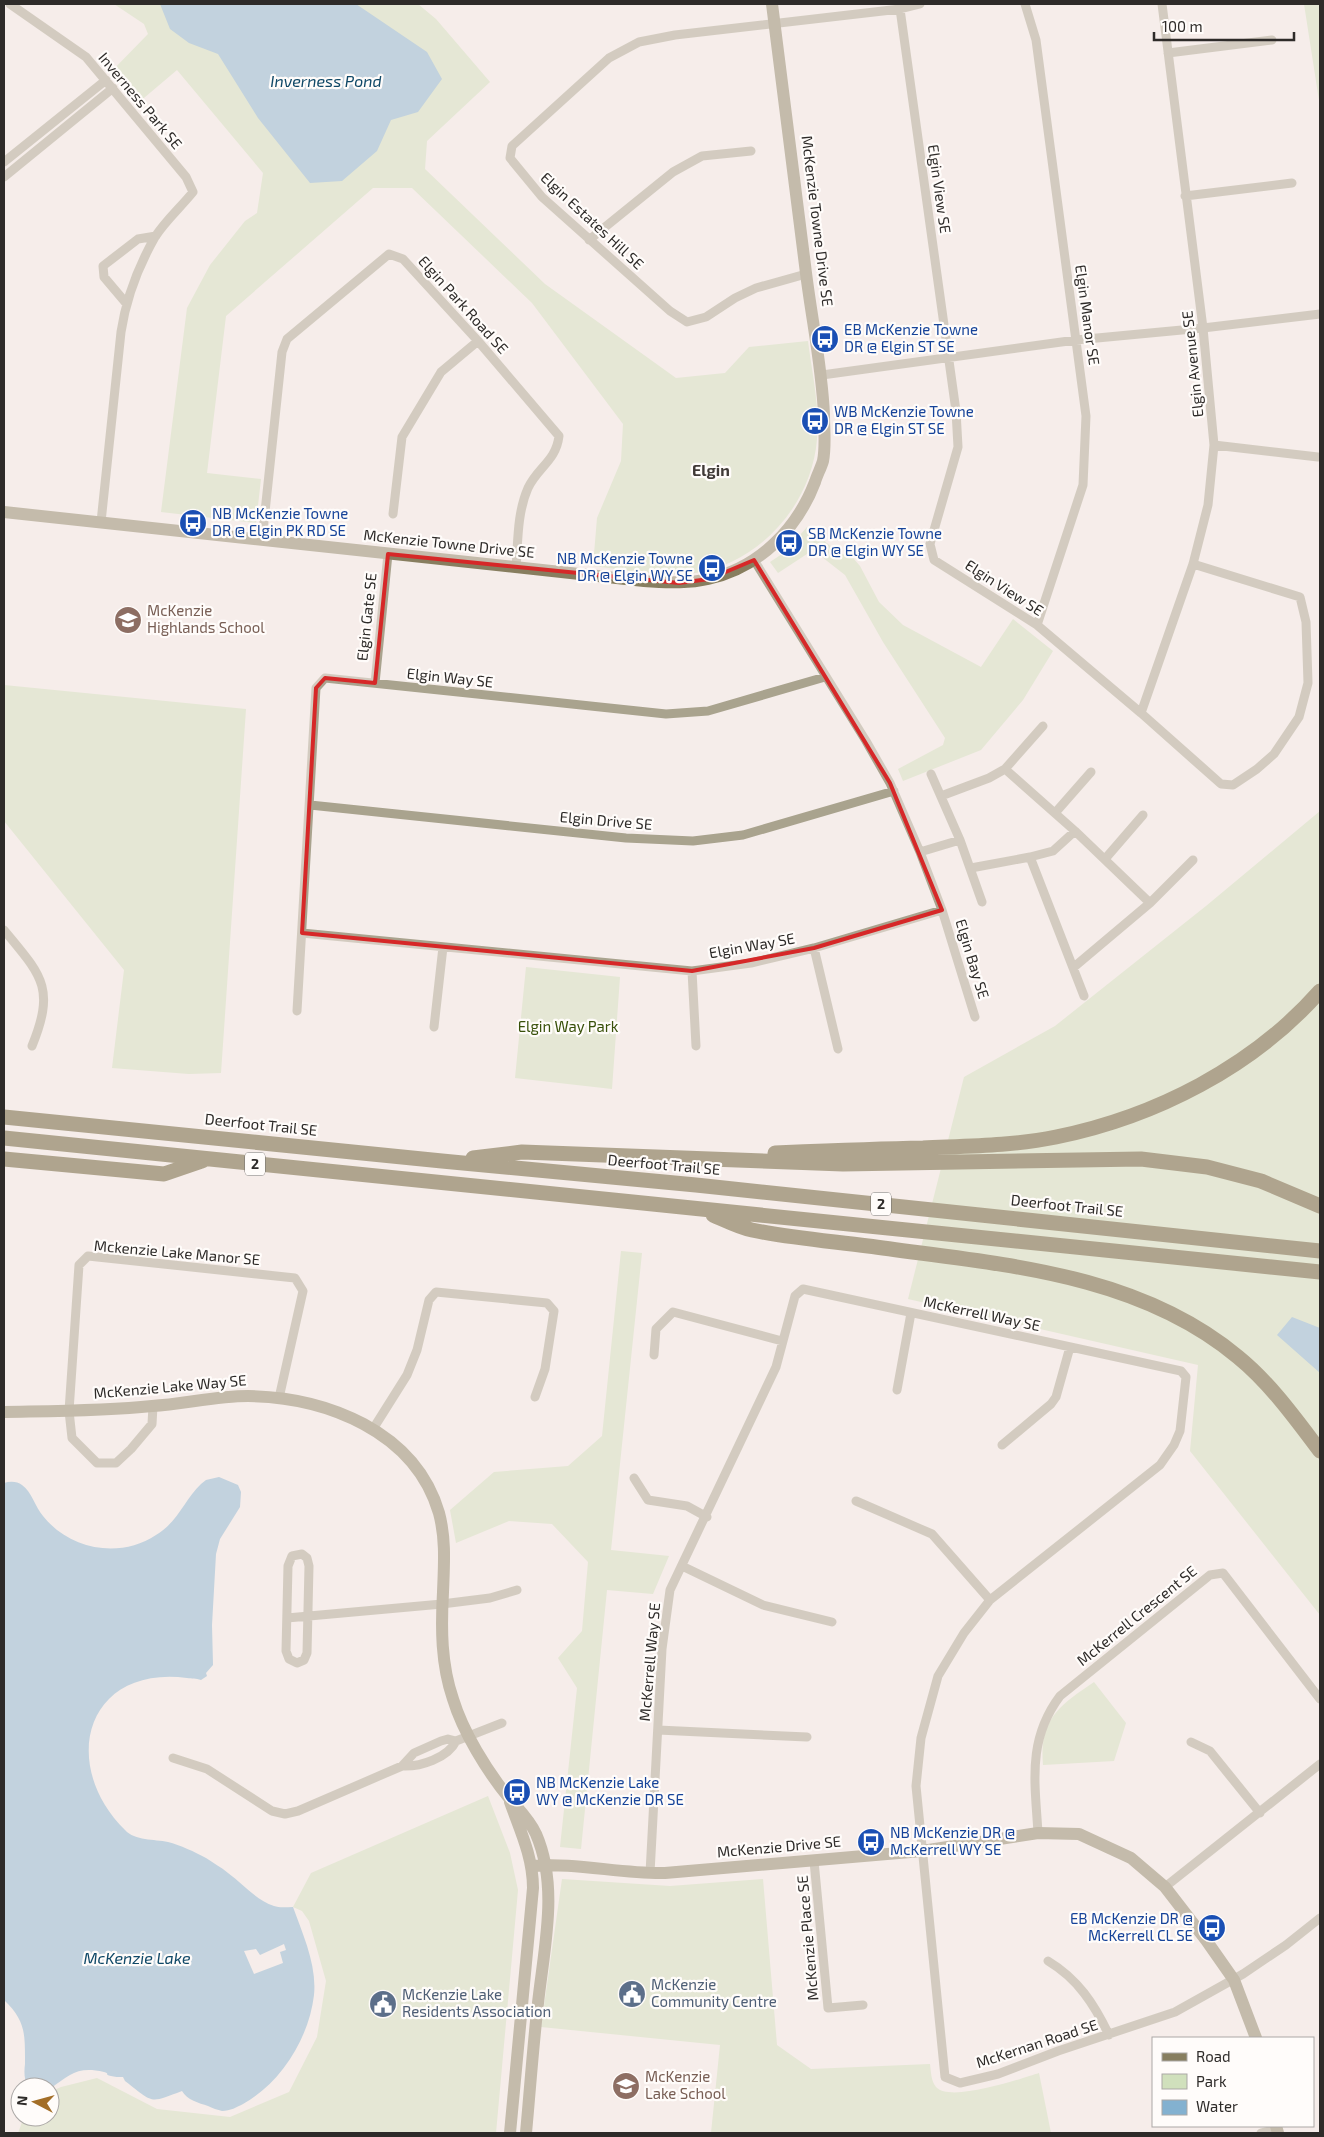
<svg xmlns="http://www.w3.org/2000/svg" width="1324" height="2137" font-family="'Exo 2',sans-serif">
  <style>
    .green { fill: #d0e0bc }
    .water { fill: #83b1d0 }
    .pier { fill: #f5edea }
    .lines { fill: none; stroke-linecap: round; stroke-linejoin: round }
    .street { stroke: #a9a38e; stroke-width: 9 }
    .secondary { stroke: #877e5f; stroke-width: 12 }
    .highway { stroke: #5a4d1f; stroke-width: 15 }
    .marked { fill: none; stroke: #d62828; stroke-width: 4; stroke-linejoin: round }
    .labels { text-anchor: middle; stroke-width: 4.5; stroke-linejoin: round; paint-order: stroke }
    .shield { fill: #fffcfa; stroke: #6d6a68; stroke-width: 1 }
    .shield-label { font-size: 14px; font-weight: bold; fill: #2e2b29 }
    .street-label { font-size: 15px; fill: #2e2b29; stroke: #fffcfa }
    .transit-label { font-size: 15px; fill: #164399; stroke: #fffcfa; text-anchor: start }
    .education-label { font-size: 15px; fill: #785e54; stroke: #fffcfa; text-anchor: start }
    .park-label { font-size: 15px; fill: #385009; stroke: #fffcfa }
    .service-label { font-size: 15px; fill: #4e5e75; stroke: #fffcfa; text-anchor: start }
    .water-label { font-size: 16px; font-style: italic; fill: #0f4867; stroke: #fffcfa }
    .neighbourhood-label { font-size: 16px; font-weight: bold; fill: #403a37; stroke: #fffcfa }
  </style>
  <rect width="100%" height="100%" fill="#f5edea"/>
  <path class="green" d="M 114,4 L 418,4 L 436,19 L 490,82 L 427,141 L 425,169 L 545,284 L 676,378 L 725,373 L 749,347 L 808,341 C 812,373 820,407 817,439 C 812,504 760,563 695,573 C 662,577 626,570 593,566 L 597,518 L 621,461 L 623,424 L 532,303 L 412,188 L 373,188 L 226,316 L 207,473 L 261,479 L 256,523 L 161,512 L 187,308 L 210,265 L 245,221 L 257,213 L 263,173 L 177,70 L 138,103 L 110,73 L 148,34 L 144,24 Z
    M 1304,4 L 1320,4 L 1320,106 L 1318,94 Z
    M 807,527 L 838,552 L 853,558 L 860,566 L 879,602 L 903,625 L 981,667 L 1013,619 L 1053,651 L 1023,700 L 981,750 L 903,781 L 898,769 L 943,745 L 945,738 L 883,642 L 845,575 L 813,550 L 778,573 L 770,562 L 785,552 Z
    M 4,685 L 246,709 L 221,1073 L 189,1074 L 112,1068 L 124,970 L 4,821 Z
    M 1320,811 L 1320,1615 L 1190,1451 L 1198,1365 L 908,1299 L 964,1077 L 1055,1026 L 1206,906 Z
    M 526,967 L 620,977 L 612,1089 L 515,1078 Z
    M 621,1251 L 642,1253 L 611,1550 L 669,1556 L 653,1594 L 607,1590 L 581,1849 L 560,1847 L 577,1688 L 558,1658 L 582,1631 L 588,1562 L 552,1524 L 509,1521 L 456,1543 L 450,1510 L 494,1472 L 568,1466 L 602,1436 Z
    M 1094,1682 L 1126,1723 L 1114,1761 L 1043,1765 C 1039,1719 1060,1705 1094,1682 Z
    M 488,1796 L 510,1853 L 518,1890 L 496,2133 L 18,2133 L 24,2117 L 50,2117 L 50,2092 L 61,2087 L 97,2078 L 157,2109 L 230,2117 L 289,2092 L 317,2037 L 326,1981 L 309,1921 L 302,1911 L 293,1907 L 311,1873 Z
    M 562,1879 L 670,1886 L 763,1879 L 777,2045 L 811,2069 L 930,2064 C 931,2072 931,2081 936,2087 C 950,2103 1020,2079 1039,2073 L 1051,2133 L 711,2133 L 720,2045 L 541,2027 Z"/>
  <path class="water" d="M 160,4 L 356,4 L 427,52 L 442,79 L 418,112 L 391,120 L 377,151 L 342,181 L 310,183 L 258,118 L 218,54 L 189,43 L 170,29 Z
    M 1292,1317 L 1320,1328 L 1320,1373 L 1277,1335 Z
    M 219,1477 L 238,1485 L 241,1492 L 240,1507 L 220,1539 L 216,1554 L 212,1625 L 213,1665 L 206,1673 L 207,1676 L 201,1680 C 196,1678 192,1679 187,1678 C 85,1665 59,1765 125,1830 C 135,1841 154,1839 168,1842 C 180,1845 195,1852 206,1858 C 213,1863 221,1867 228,1873 C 243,1884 256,1900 274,1906 C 279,1908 287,1907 293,1907 C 303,1935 317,1965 314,1995 C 309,2038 281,2083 243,2104 C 237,2107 230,2111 222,2111 C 218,2110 212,2108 208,2106 C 199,2103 187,2100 182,2091 C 148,2104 154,2103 125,2081 L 123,2077 C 119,2077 114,2077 111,2076 C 103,2074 111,2074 104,2072 C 78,2066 70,2074 50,2089 L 50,2087 L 28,2087 C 24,2080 24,2071 25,2064 C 25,2034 26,2021 4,2000 L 4,1483 C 10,1481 17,1481 22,1485 C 32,1492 35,1507 43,1516 C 70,1550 120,1559 156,1535 C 179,1521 184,1500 201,1484 L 206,1480 Z"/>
  <path class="pier" d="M 284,1944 L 286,1950 L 280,1952 L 283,1963 L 254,1974 L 244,1951 L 256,1949 L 260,1955 Z"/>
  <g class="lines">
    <path class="street" d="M 10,4 L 86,57 L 186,177 L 193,192 C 181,207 165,221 155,237 C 138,267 126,299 121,332 L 101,522
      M 1025,4 L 1036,40 L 1086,416 L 1083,485 L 1037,625
      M 900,9 L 956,411 L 958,447 L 930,544 L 934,560 L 1037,625 L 1141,713 L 1221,784 L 1233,785 L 1257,769 L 1274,754 L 1299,717 L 1308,683 L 1306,622 L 1300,597 L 1193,564
      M 1168,53 L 1272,40
      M 4,162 L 106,80
      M 4,177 L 113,88
      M 1185,196 L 1292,183
      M 589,240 L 673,172 L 702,156 L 751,151
      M 806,274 L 756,288 L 735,298 L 706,317 L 687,322 L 670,311 L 542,197 L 510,158 L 512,146 L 609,58 L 639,42 L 675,35 L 900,9 L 920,4
      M 126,303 L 104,277 L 103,266 L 138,239 L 156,236
      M 822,375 L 1076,340 L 1203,328 L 1320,314
      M 1214,445 L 1318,457
      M 393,514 L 402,437 L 441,372 L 478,341
      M 262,540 L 282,352 L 287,339 L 389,254 L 403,259 L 478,341 L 559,436 C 556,461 538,467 528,488 C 517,513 518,542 516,568
      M 375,683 L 388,554
      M 1141,713 L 1193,564 L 1208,505 L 1214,445 L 1203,328 L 1162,4
      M 1005,769 L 1043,726
      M 941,796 L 989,778 L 1005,769 L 1075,831 L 1053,851 L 1030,857
      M 310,805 L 626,838 L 693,841 L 743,835 L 894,791
      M 1055,813 L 1091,772
      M 1075,831 L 1150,903
      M 960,840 L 982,902
      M 920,852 L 960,840 L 931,774
      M 1105,859 L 1143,815
      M 971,868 L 1030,857 L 1084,996
      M 942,910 L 975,1017
      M 4,930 C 41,975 56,987 32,1046
      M 302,933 L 692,971 L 751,963 L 814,948 L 942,910 L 920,852 L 890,783 L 866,741 L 754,560
      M 814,948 L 838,1049
      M 1074,967 L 1150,903 L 1193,860
      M 692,971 L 696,1046
      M 297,1011 L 316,688 L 325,678 L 666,714 L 708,711 L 825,677
      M 434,1027 L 443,947
      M 654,1355 L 656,1329 L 673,1312 L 782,1341
      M 897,1390 L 911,1313
      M 153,1406 L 152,1424 L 131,1449 L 116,1463 L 97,1463 L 72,1438 L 69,1411 L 79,1265 L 88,1256 L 295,1278 L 303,1291 L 279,1398
      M 373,1429 L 407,1375 L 417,1350 L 429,1300 L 436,1292 L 547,1303 L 554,1311 L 545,1369 L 535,1397
      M 1002,1445 L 1051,1404 L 1056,1397 L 1070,1347
      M 634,1478 L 648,1500 L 687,1506 L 707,1517
      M 856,1501 L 932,1534 L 990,1600
      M 302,1554 L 307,1558 L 309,1566 L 307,1653 L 304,1660 L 297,1663 L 289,1659 L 286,1651 L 288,1566 L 292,1556 Z
      M 682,1566 L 763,1605 L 832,1622
      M 287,1618 L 442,1604 L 490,1598 L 517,1590
      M 658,1730 L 807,1737
      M 1191,1742 L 1210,1751 L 1260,1813
      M 173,1758 L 207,1769 L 272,1811 L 285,1814 L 298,1811 L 402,1766 C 420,1767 448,1758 456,1741
      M 402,1766 L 414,1753 L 441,1741 L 448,1739 L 456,1741 L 502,1723
      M 1038,1833 C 1035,1782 1027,1740 1060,1696 L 1210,1575 L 1223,1573 L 1320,1699
      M 814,1861 L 828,2008 L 863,2005
      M 650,1873 L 662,1649 L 670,1590 L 776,1367 L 795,1296 L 803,1289 L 1181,1371 L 1186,1377 L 1180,1431 L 1174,1445 L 1160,1465 L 990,1600 L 964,1633 L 938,1676 L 921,1738 L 916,1786 L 945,2077 L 960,2083 L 998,2074 L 1058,2051 L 1175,2012 L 1243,1974 L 1286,1945 L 1320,1918
      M 1165,1887 L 1320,1764
      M 1048,1961 C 1078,1979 1094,2004 1109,2035
      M 1261,2133 L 1277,2129"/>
    <path class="secondary" d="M 4,512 L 644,581 C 665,582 687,584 708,579 C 759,568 797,529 815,482 C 817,475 821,468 823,461 C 826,446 824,430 824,415 C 822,367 812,321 806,273 C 795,183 783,94 772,4
      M 4,1412 C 53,1411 103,1411 152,1406 C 184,1404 216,1396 248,1396 C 326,1397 415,1431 439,1513 C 446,1539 444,1565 443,1592 C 441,1628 441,1664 453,1699 C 463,1732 487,1771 509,1798 C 519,1810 529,1819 536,1834 C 559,1887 544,1947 538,2003 C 533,2046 530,2090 526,2133
      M 531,1866 C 576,1862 620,1874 665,1873 L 922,1851 L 1038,1833 L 1079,1834 L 1131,1858 L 1165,1887 L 1206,1940 L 1234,1980 L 1256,2038
      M 1276,2126 L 1278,2133
      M 510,2133 L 533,1888 C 533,1857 520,1830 510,1802"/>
    <path class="highway" d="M 4,1117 L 442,1161 L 696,1185 L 1320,1251
      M 4,1138 L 1320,1272
      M 775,1153 C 825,1151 874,1149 923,1148 C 968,1146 1012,1146 1056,1137 C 1155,1117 1253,1067 1320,991
      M 473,1158 L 522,1152 L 843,1164 L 1141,1159 L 1207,1167 L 1261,1181 L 1320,1206
      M 4,1159 L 164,1174 L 202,1161
      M 713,1215 C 725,1220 738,1227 752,1230 C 789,1238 829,1241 868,1246 C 995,1264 1135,1271 1238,1357 C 1270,1383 1295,1418 1320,1451"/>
  </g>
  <path d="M0 0H1324V2137H0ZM 388,554 L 679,583 L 709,579 L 754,560 L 890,783 L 942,910 L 814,948 L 692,971 L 302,933 L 316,688 L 325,678 L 375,683 Z" fill="#f5edea" fill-opacity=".55" fill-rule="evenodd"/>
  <path class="marked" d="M 388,554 L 679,583 L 709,579 L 754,560 L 890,783 L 942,910 L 814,948 L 692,971 L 302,933 L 316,688 L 325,678 L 375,683 Z"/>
  <defs>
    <g id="bus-disc" transform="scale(1.4375)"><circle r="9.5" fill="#1a4fb4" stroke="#fffcfa"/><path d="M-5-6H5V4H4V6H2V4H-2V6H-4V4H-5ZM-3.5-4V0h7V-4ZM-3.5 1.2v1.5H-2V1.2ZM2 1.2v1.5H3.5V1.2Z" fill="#fff"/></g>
    <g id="school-disc" transform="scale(1.4375)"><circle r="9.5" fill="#8d6e63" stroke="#fffcfa"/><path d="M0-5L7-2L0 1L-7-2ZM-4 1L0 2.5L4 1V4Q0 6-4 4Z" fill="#fff"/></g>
    <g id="civic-disc" transform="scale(1.4375)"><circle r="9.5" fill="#5c6f8a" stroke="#fffcfa"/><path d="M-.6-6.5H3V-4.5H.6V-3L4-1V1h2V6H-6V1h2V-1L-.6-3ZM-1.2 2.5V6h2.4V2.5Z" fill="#fff"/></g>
  </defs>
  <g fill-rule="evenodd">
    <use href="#bus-disc" x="825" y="339"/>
    <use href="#bus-disc" x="815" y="421"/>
    <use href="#bus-disc" x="193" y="523"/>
    <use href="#bus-disc" x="789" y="543"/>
    <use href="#bus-disc" x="712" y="568"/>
    <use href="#school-disc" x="128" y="620"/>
    <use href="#bus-disc" x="517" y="1792"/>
    <use href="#bus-disc" x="871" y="1842"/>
    <use href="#bus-disc" x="1212" y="1928"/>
    <use href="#civic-disc" x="632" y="1994"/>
    <use href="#civic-disc" x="383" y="2004"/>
    <use href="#school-disc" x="626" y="2086"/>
  </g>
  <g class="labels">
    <g class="shield">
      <rect x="245" y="1152.5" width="20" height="23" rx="4"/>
      <rect x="871" y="1192.5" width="20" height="23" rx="4"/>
    </g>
    <g class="shield-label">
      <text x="255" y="1169">2</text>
      <text x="881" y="1209">2</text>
    </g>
    <g class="street-label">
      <text transform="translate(140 101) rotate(50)" y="5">Inverness Park SE</text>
      <text transform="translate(939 189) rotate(82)" y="5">Elgin View SE</text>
      <text transform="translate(592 221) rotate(43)" y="5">Elgin Estates Hill SE</text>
      <text transform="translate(817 221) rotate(83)" y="5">McKenzie Towne Drive SE</text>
      <text transform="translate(463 305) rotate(48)" y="5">Elgin Park Road SE</text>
      <text transform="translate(1087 315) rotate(82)" y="5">Elgin Manor SE</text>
      <text transform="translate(1193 364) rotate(-96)" y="5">Elgin Avenue SE</text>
      <text transform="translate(449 544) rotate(6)" y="5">McKenzie Towne Drive SE</text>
      <text transform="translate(1004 588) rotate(33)" y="5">Elgin View SE</text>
      <text transform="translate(367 617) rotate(-84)" y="5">Elgin Gate SE</text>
      <text transform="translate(450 678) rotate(6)" y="5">Elgin Way SE</text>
      <text transform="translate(606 821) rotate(5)" y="5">Elgin Drive SE</text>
      <text transform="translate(752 946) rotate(-10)" y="5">Elgin Way SE</text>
      <text transform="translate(972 959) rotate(73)" y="5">Elgin Bay SE</text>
      <text transform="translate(261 1125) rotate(6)" y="5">Deerfoot Trail SE</text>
      <text transform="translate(664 1165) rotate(5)" y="5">Deerfoot Trail SE</text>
      <text transform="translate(1067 1206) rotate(6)" y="5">Deerfoot Trail SE</text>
      <text transform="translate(177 1253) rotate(5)" y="5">Mckenzie Lake Manor SE</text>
      <text transform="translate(982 1314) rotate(12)" y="5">McKerrell Way SE</text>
      <text transform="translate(170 1387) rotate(-5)" y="5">McKenzie Lake Way SE</text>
      <text transform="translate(1137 1616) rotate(-39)" y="5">McKerrell Crescent SE</text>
      <text transform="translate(650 1662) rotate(-85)" y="5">McKerrell Way SE</text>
      <text transform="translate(779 1847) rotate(-5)" y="5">McKenzie Drive SE</text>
      <text transform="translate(808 1938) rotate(-95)" y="5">McKenzie Place SE</text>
      <text transform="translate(1037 2044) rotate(-18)" y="5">McKernan Road SE</text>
    </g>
    <g class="transit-label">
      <text x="844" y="335">EB McKenzie Towne<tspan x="844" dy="17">DR @ Elgin ST SE</tspan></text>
      <text x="834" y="417">WB McKenzie Towne<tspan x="834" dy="17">DR @ Elgin ST SE</tspan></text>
      <text x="212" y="519">NB McKenzie Towne<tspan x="212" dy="17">DR @ Elgin PK RD SE</tspan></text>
      <text x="808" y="539">SB McKenzie Towne<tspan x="808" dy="17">DR @ Elgin WY SE</tspan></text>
      <text x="693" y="564" text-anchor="end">NB McKenzie Towne<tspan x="693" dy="17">DR @ Elgin WY SE</tspan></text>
      <text x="536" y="1788">NB McKenzie Lake<tspan x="536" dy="17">WY @ McKenzie DR SE</tspan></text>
      <text x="890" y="1838">NB McKenzie DR @<tspan x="890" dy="17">McKerrell WY SE</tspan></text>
      <text x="1193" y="1924" text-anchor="end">EB McKenzie DR @<tspan x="1193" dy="17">McKerrell CL SE</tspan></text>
    </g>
    <g class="education-label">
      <text x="147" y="616">McKenzie<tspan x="147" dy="17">Highlands School</tspan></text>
      <text x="645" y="2082">McKenzie<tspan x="645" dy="17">Lake School</tspan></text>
    </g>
    <g class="park-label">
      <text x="568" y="1032">Elgin Way Park</text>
    </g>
    <g class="service-label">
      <text x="651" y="1990">McKenzie<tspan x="651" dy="17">Community Centre</tspan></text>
      <text x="402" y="2000">McKenzie Lake<tspan x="402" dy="17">Residents Association</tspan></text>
    </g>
    <g class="water-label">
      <text x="326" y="87">Inverness Pond</text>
      <text x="137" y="1964">McKenzie Lake</text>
    </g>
    <g class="neighbourhood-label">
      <text x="711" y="476">Elgin</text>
    </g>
  </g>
  <rect width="1324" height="2137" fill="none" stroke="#2e2b29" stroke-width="10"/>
  <rect x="1152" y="2037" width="162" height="90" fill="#fffcfa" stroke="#aba8a6"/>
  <rect x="1162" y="2053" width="25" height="8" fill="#877e5f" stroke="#aba8a6"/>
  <text x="1196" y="2062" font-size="15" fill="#2e2b29">Road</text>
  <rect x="1162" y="2074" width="25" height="15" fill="#d0e0bc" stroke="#aba8a6"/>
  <text x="1196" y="2087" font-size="15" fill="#2e2b29">Park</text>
  <rect x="1162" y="2100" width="25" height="15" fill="#83b1d0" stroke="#aba8a6"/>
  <text x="1196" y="2112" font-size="15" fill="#2e2b29">Water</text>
  <g transform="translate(35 2102) rotate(276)"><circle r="24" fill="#fffcfa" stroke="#aba8a6"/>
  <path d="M0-4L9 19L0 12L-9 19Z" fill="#a36e27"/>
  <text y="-8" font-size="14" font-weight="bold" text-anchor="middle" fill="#2e2b29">N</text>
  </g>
  <path d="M1154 32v8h140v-8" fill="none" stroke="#2e2b29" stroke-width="2.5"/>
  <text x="1162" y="32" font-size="15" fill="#2e2b29" stroke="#fffcfa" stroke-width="4" paint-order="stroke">100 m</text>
</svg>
